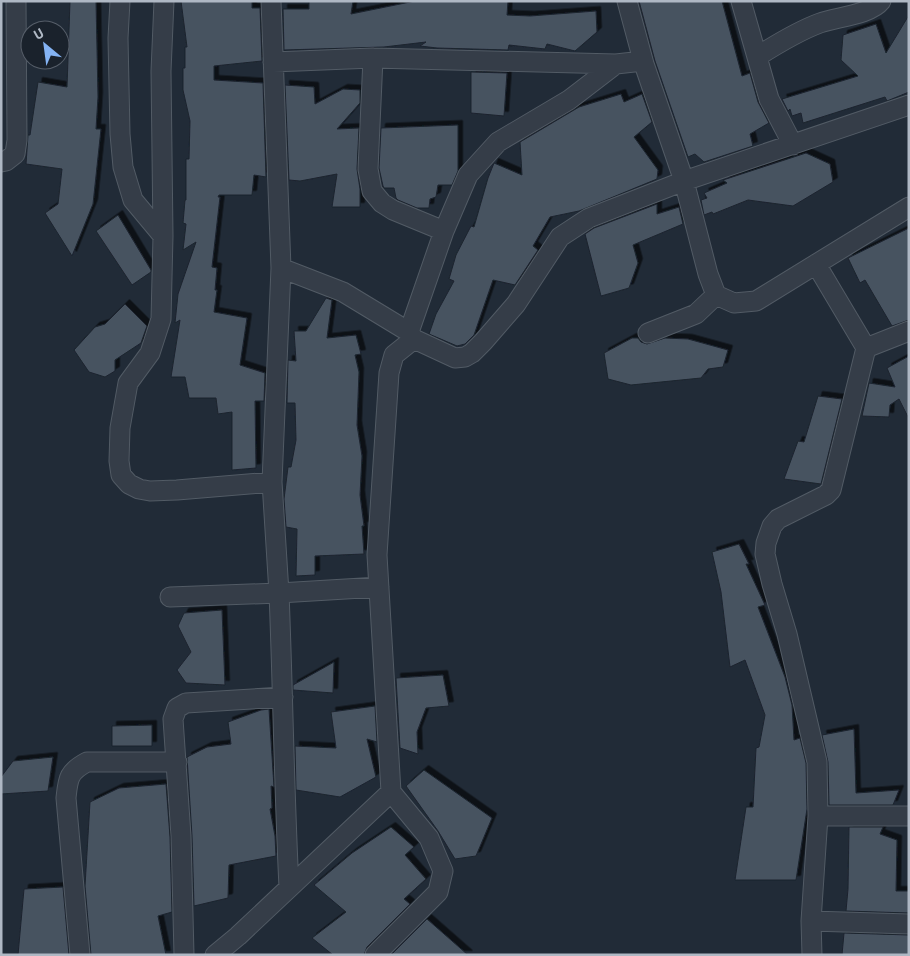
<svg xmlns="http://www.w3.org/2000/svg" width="910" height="956" font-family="'Titillium Web',sans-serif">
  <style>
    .building { fill: #475261; stroke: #1c242e; filter: url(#shadow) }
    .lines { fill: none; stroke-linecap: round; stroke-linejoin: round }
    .street-casing { stroke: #525b65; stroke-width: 21 }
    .street { stroke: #353d48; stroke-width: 19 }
  </style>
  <defs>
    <filter id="shadow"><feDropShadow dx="4.5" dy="-4.5" stdDeviation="0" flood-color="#0009"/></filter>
  </defs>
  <rect width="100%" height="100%" fill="#212b37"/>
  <path class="building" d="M 70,1 L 96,1 L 98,97 L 96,129 L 101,129 L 93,204 L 72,256 L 45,213 L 58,204 L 62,169 L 26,164 L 28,135 L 30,135 L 38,82 L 67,87 Z
    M 181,1 L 252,1 L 252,8 L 260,8 L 262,61 L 214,66 L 214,80 L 263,83 L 266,177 L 254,175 L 252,195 L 219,195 L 218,197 L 220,197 L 212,267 L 217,268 L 215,290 L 217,290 L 214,312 L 247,318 L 240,365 L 265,373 L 264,401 L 255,401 L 256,468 L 232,470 L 232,412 L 218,414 L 216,398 L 189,398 L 185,377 L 171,377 L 180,320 L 175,323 L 178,294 L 196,242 L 183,250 L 186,224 L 183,223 L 185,200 L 186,200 L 186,159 L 189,159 L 190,121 L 183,90 L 183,68 L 185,68 L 185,47 L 187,47 Z
    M 309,1 L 353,1 L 351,14 L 415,1 L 508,1 L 507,15 L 530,16 L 596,11 L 597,32 L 575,51 L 547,44 L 545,49 L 509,45 L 508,50 L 437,48 L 420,46 L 426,42 L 384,47 L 284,50 L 283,9 L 309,9 Z
    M 639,1 L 722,1 L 742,76 L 750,73 L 758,102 L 769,123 L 750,134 L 753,146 L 704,162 L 695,154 L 688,157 L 655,61 Z
    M 909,15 L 909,92 L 887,101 L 885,97 L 803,123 L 801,113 L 792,116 L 790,109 L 788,111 L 782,99 L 858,76 L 841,60 L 843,35 L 876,24 L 886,53 Z
    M 471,72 L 507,73 L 504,116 L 471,113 Z
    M 285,85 L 314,87 L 315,104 L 343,89 L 360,90 L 360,103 L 337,129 L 359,128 L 357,169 L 360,189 L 360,207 L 332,207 L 337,174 L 300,181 L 289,180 Z
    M 621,94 L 624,102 L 642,94 L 652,122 L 634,137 L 658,170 L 657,179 L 579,211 L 550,217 L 533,246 L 538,250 L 515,285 L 493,280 L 474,335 L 465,344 L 457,346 L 429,334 L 436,314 L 454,281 L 449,279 L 456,255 L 471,226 L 474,227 L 488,178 L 494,163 L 522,175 L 520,142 L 579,107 Z
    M 458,125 L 458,171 L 452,185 L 438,185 L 436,197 L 430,199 L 429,208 L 417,208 L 398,200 L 396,198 L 394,188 L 384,188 L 383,186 L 379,168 L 381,128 Z
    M 806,153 L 830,164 L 833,182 L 793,206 L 748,200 L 713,214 L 712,212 L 704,215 L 701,200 L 707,198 L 704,193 L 727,183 L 723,180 Z
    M 657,204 L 657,214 L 679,207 L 683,224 L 633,245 L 638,263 L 629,288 L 601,296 L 585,234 L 594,228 Z
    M 118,215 L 151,270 L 151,272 L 132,285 L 96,231 Z
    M 909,228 L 909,320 L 892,326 L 865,280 L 860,283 L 848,258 Z
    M 326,298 L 332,300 L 327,338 L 356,335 L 361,354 L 355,355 L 359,372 L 357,425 L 362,456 L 360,495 L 364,526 L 362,526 L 364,554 L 315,556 L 315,575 L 296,576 L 297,529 L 286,527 L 284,499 L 288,467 L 291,467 L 296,440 L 295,403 L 287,403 L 288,360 L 296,361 L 294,331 L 306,331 Z
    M 125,304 L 147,326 L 141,343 L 115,360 L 115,371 L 105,377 L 89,372 L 74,350 L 95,327 L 105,324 Z
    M 632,338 L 638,338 L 641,342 L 647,344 L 665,338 L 688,339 L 728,350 L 723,367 L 708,369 L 701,378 L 631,385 L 608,379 L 604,353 Z
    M 909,356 L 909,419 L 899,399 L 890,405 L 889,417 L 862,416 L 869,383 L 895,387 L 887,368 Z
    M 818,396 L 842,399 L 821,484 L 784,479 L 798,441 L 804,442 Z
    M 739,544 L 749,564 L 746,564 L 765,605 L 758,607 L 785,677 L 792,705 L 794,740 L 800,738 L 806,763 L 807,809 L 796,880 L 735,880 L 746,807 L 753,807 L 756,748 L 759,747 L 765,715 L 745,660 L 730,667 L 721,592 L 712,552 Z
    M 222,610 L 225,685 L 186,683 L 177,670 L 191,652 L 178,626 L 184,613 Z
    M 334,662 L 333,693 L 293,690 L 293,685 Z
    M 443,675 L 449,706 L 426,708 L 417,732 L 418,754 L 400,748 L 396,678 Z
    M 375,706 L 377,742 L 367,739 L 376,777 L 340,797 L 296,790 L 295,746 L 336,748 L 331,712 Z
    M 269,709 L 274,787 L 271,786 L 272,808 L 270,809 L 275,836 L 276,856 L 229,865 L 228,898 L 194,906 L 192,836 L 187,757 L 207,747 L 231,744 L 228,722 L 261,710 Z
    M 152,725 L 152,746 L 112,746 L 112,726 Z
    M 854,729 L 856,793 L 899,790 L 893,805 L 829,805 L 828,762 L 822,735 Z
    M 53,757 L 48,791 L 1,794 L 1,777 L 13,761 Z
    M 424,770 L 492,818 L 476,856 L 455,859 L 438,831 L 406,786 Z
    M 166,784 L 170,837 L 172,912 L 158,916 L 166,955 L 91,955 L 85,886 L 90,802 L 119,788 Z
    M 391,827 L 414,847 L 405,855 L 426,879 L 404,899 L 410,904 L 367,947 L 364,955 L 333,955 L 312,938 L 346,912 L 314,885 L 352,853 Z
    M 849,827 L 883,827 L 880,834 L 897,840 L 896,891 L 909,891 L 909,913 L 846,911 L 848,889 Z
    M 63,887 L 69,955 L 18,955 L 24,889 Z
    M 427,919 L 468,955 L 391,955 Z
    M 844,933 L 909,935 L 909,955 L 842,955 Z"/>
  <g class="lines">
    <g class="street-casing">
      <path id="street" d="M 120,1 L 118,38 L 120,134 L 123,167 L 133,200 L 163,236
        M 164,1 L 161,71 L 163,236 L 161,319 L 150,353 L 128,383 L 120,428 L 119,461 L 121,475 L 129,484 L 139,489 L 150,491 L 177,490 L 272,482
        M 627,1 L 644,64 L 684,181 L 708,274 L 716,295 L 734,303 L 756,301 L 909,207
        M 741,1 L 769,99 L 793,145
        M 758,56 C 777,44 798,31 820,23 C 836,17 870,15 881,1
        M 373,58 L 368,169 L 372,191 L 382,203 L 393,210 L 444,231
        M 273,62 L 373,58 L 616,64 L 643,61
        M 1,162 L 6,161 L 15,154 L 17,140 L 16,1
        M 281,268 L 343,292 L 409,332 L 414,339 L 455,358 L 465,357 L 472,353 L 483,342 L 516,304 L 560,237 L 589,218 L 684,181 L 909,105
        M 409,332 L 444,231 L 468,175 L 498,142 L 569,100 L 616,64
        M 648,333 L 696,314 L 716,295
        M 866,348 L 909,331
        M 170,597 L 279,593 L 272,482 L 281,268 L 271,1
        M 818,816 L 909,816
        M 289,887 C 284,789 283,691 279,593 L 379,587
        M 811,921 L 909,924
        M 80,955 L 66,798 C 68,779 68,772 87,762 L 177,762
        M 184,955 L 181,836 L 173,719 L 177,708 L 186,703 L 283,697
        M 215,955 L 238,936 L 391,792
        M 375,955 L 438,892 L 443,871 L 429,838 L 391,792 L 377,555 L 389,373 L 394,355 L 414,339
        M 812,955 L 811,921 L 818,816 L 817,762 L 787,634 L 772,584 L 765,554 L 766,543 L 772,526 L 778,519 L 826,495 L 831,490 L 866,348 L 816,264"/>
    </g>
    <use href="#street" class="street"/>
  </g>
  <rect width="910" height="956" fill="none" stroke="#afb8c4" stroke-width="5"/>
  <g transform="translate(45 45) rotate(331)"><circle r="24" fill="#1a222c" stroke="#565e69"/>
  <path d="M0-4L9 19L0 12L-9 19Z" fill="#84b3f4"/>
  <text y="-8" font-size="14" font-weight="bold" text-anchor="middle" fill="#afb8c4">U</text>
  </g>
</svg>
